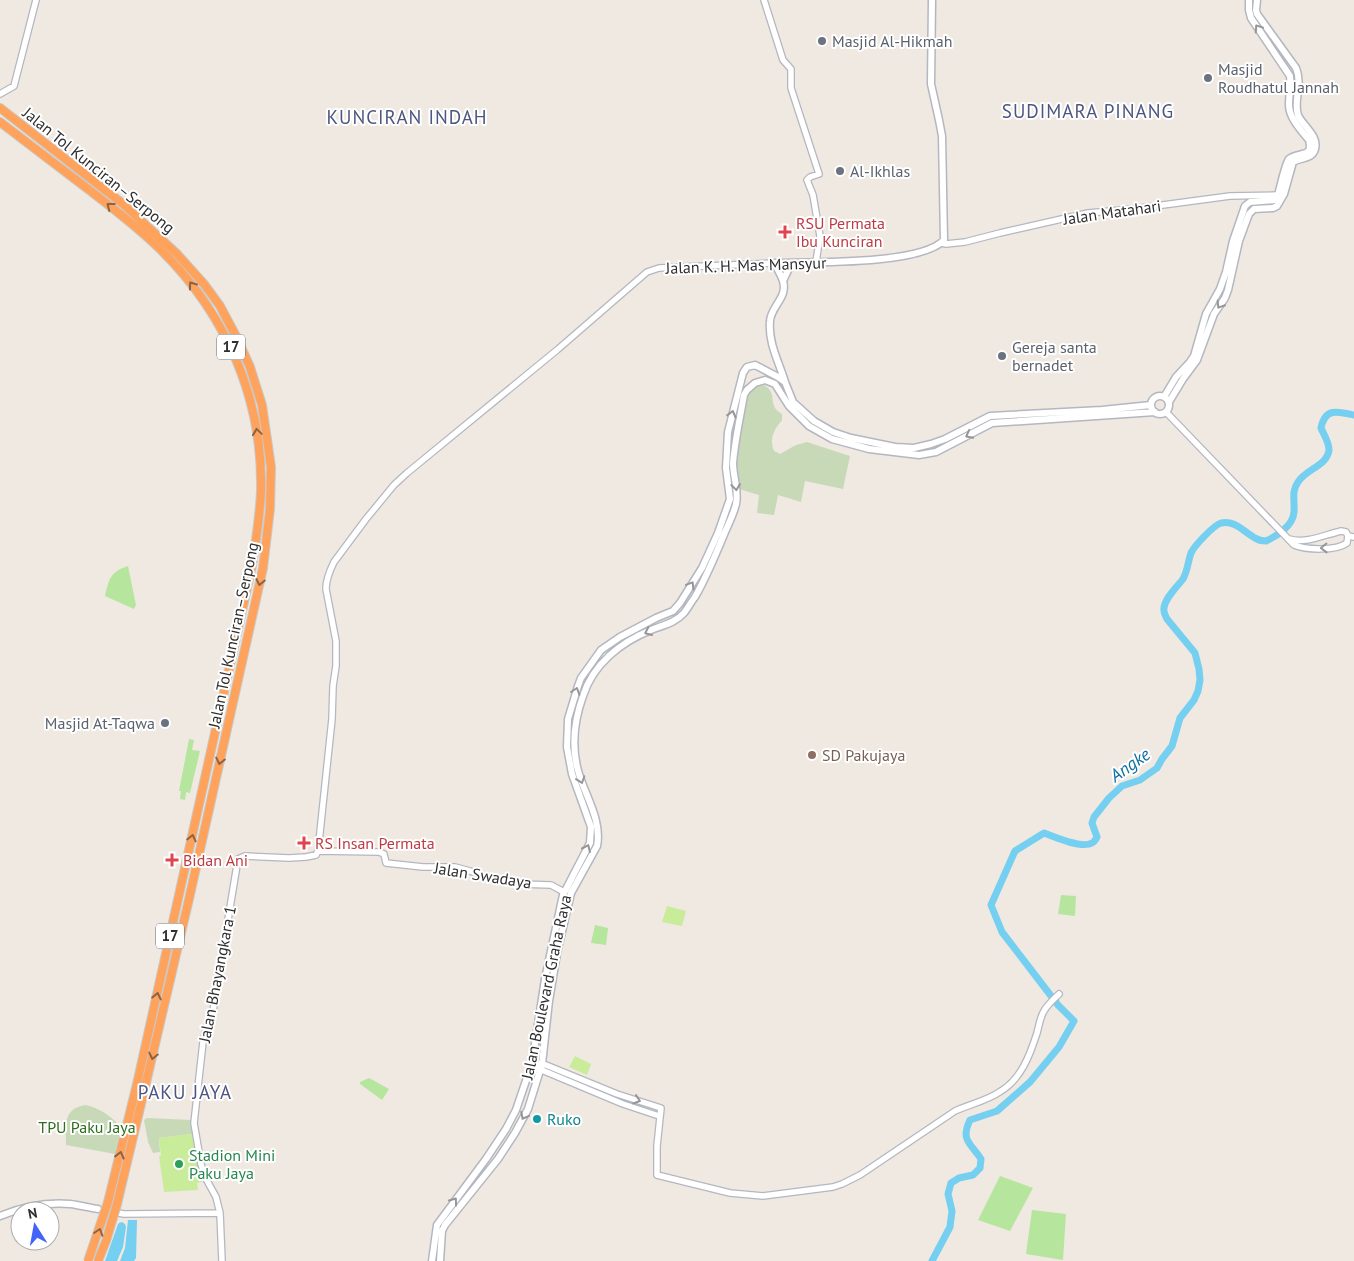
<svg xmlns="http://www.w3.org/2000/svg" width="1354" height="1261" font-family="'PT Sans',sans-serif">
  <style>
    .green { fill: #b6e59e }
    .cemetery { fill: #c8d9b8 }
    .pitch { fill: #c9ec9a }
    .water { fill: #75cff0 }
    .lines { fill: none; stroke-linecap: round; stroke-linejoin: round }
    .river { stroke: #75cff0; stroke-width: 7 }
    .tertiary-casing { stroke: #b4b7c1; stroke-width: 8 }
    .secondary-casing { stroke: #b4b7c1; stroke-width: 9 }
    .motorway-casing { stroke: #c9c9c9; stroke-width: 10 }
    .tertiary { stroke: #fff; stroke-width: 5.5 }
    .secondary { stroke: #fff; stroke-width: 6 }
    .motorway { stroke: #ffa35c; stroke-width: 8 }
    .motorway-bridge-casing { stroke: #c9c9c9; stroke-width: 10; stroke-linecap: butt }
    .motorway-bridge { stroke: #ffa35c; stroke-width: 8 }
    .oneway { stroke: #969696 }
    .oneway2 { stroke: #8c6343 }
    .worship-dot { fill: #6b7280; stroke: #fff; stroke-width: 2 }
    .health-dot { fill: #e0444e; stroke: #fff; stroke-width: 2 }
    .education-dot { fill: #8d6e63; stroke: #fff; stroke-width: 2 }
    .culture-dot { fill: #0f9aa8; stroke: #fff; stroke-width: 2 }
    .leisure-dot { fill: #2e9e5b; stroke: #fff; stroke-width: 2 }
    .labels { text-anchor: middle; stroke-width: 4; stroke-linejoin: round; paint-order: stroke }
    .shield { fill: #fff; stroke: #6d6d6d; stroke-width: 1 }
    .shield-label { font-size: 15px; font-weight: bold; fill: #2e2e2e }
    .worship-label { font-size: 16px; fill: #5b616d; stroke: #fff; text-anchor: start }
    .street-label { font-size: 16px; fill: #2e2e2e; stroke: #fff }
    .health-label { font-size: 16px; fill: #be3a42; stroke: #fff; text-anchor: start }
    .education-label { font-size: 16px; fill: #785e54; stroke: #fff; text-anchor: start }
    .culture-label { font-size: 16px; fill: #0d838f; stroke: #fff; text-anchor: start }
    .park-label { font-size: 16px; fill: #2c6e1b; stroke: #fff }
    .leisure-label { font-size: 16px; fill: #27864d; stroke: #fff; text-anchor: start }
    .water-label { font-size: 18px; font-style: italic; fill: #0d6fa3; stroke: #fff }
    .quarter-label { font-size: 19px; letter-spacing: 1px; fill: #4d5680; stroke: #fff }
  </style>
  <rect width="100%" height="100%" fill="#efe9e1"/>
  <path class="green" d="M 128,566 L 136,605 L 134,609 L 105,596 C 109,579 110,572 128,566 Z
    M 189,739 L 194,740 L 192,750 L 200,751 L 190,793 L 186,792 L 185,800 L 180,799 L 181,791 L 179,791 Z
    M 1061,895 L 1076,896 L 1075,916 L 1058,914 Z
    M 595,925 L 608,928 L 606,945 L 591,943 Z
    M 369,1078 L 389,1089 L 382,1100 L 360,1084 L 360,1082 Z
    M 1000,1176 L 1033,1188 L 1010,1231 L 978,1220 Z
    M 1032,1210 L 1066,1214 L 1063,1260 L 1026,1254 Z"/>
  <path class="cemetery" d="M 764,385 C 779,394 766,405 782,414 L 782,420 C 774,430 769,438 774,451 L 780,454 L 796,445 L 807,442 L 850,456 L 843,489 L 805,481 L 801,502 L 778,495 L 774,515 L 757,513 L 759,495 L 739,489 C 734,464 738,438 743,413 C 744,407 745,399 748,394 C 751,388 758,386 764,385 Z
    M 85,1105 C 101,1108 110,1116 121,1127 L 115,1154 L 66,1145 C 66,1127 62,1109 85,1105 Z
    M 147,1118 L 191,1120 L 192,1134 L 159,1138 L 160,1152 L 153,1153 L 148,1142 L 144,1120 Z"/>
  <path class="pitch" d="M 667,906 L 686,911 L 682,926 L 662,922 Z
    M 575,1056 L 591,1064 L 587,1075 L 569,1067 Z
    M 192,1134 L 199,1171 L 204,1181 L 197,1183 L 198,1190 L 164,1192 L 159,1156 L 161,1156 L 159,1138 Z"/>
  <path class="water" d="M 128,1220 L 137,1220 L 136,1258 L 134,1261 L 120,1261 L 125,1248 Z
    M 122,1222 L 125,1224 L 126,1227 L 123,1247 L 117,1261 L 105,1261 L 118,1224 L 119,1223 Z"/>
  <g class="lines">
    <path class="river" d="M 932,1261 L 950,1227 L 952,1211 L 948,1194 L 951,1183 L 959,1178 L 973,1175 L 980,1168 L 981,1159 C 971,1143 960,1141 970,1120 L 997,1111 L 1030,1082 L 1059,1047 L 1074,1021 L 1058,1005 L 1002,932 L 991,905 L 1015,851 L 1044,833 C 1054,837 1082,849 1092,843 C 1095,842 1095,840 1097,837 L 1092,823 L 1094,817 L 1109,798 L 1122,786 L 1140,780 L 1157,768 L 1162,759 L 1172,746 L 1180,718 L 1194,700 L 1198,691 L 1200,680 L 1199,669 L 1195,653 L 1167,619 C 1165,615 1163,612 1164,608 C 1165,598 1177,587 1183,579 C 1188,570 1188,561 1191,553 C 1194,546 1214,525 1221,523 C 1235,520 1244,532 1255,538 C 1258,540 1263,541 1266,541 C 1277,536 1293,526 1294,512 C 1295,500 1291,492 1298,482 C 1306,469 1327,466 1329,450 C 1329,442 1324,435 1321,428 C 1325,408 1337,411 1354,415"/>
    <g class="tertiary-casing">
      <path id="tertiary" d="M 764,0 L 783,60 L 791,69 L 791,88 L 819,174 L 810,177 L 807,180 L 813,195 L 820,236 L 816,262
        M 0,94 L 14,86 L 36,0
        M 942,243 L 946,244 L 965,242 L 1000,233 L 1088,213 L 1133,209 L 1230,196 L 1280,195
        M 1166,412 L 1294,545 C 1306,550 1336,551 1347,543 L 1348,536
        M 1289,539 C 1306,544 1324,535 1341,531 L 1346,532 L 1348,536 L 1354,537
        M 318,851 L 379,852 L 384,854 L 386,863 L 423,867 L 455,867 L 470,871 L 486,877 L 520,884 L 551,885 L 564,892
        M 532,1063 L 546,1065 L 617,1094 L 661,1108 L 657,1146 L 657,1175 L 730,1193 L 763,1196 L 833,1187 L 842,1184 L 860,1175 L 955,1111 C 970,1104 987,1101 1001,1091 C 1021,1079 1030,1055 1037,1033 C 1039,1026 1040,1017 1044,1011 C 1047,1005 1054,999 1059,994
        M 531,1067 L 544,1071 L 623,1104 L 659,1116
        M 103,1210 L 124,1214 L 220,1213
        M 222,1261 L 220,1213 L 216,1197 L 205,1177 L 201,1164 L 194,1123 L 203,1042 L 206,1030 L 213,1011 L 238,859 L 245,856 L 289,858 L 306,857 L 316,855 L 318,851 L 332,719 L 333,686 L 336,666 L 336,641 L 326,589 C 326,579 330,570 334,562 L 366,519 L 394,485 L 407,473 L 557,350 L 647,272 L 659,268 L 775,263"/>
    </g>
    <g class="secondary-casing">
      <path id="secondary" d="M 783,281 L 789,268 L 789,263
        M 785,382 C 779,362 768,343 770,321 C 771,306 788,298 783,281 C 781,275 777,269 775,263 C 810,262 921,265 944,240 L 942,136 L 939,120 L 931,84 L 932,0
        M1151 405a9 9 0 1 1 18 0a9 9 0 1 1-18 0Z
        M 1164,397 L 1176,377 L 1190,362 L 1194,356 L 1206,314 L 1220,289 L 1226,272 L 1233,241 L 1245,206 L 1250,202 L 1275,200 L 1277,198 C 1280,190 1285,163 1289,159 C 1298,151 1314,159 1309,140 C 1301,130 1289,118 1289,105 C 1289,95 1291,86 1290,76 L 1251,18 L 1249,10 L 1249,0
        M 1169,402 L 1183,379 L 1197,360 L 1214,314 L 1225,298 L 1228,290 L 1239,241 L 1249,214 L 1254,209 L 1273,208 L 1277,206 L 1284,194 L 1293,162 C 1301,157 1312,160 1315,149 C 1319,136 1302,125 1298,115 C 1293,102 1303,84 1296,68 L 1257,14 L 1256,10 L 1257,0
        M 0,1216 C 22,1207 47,1202 70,1204 C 80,1205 89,1208 98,1209
        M 432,1261 L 437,1225 L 486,1159 L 506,1129 L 516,1110 L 532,1063 L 545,979 L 563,895 L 590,843 L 591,827 L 572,774 L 567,747 L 568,719 L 578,686 L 581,678 L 601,650 L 620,637 L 656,618 L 673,611 L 680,603 L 702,568 L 718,533 L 730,499 L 726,468 L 728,432 L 743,373 L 747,367 L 755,365 L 778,377 L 785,382 L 793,402 L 814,421 L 833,432 L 851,438 L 895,447 L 914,448 L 931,444 L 945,439 L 990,416 L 1102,410 L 1151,405
        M 440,1261 L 442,1231 L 445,1225 L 498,1159 L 515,1133 L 528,1109 L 542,1064 L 549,1001 L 557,953 L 571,893 L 597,846 C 602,821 586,797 579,774 C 571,748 574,721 583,696 C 593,664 621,642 651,630 C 663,625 675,623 684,613 C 688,608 691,602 695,597 C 707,576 716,554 725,532 C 729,523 734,513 736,504 C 739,490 733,477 733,463 C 735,440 740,418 744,395 L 747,390 L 755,383 L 765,380 L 775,384 L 789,406 L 809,426 L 832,439 L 869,449 L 919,455 L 936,452 L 992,423 L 1155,412"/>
    </g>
    <g class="motorway-casing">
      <path id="motorway" d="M 0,108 L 123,204 L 177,254 L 204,284 L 220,306 L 237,338 L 250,367 L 262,405 L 271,467 L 270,509 L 263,568 L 189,899 L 145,1087 L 117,1204
        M 0,122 C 28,143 56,165 84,186 C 110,206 137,226 160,249 C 226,314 263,398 261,491 C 260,516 256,541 252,566 L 137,1084 L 108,1202"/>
    </g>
    <use href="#tertiary" class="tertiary"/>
    <use href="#secondary" class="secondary"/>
    <use href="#motorway" class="motorway"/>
    <g class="motorway-bridge-casing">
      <path id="motorway-bridge" d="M 88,1261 L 108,1202
        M 98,1261 L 106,1241 L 117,1204"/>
    </g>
    <use href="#motorway-bridge" class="motorway-bridge"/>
  </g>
  <defs><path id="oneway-chevron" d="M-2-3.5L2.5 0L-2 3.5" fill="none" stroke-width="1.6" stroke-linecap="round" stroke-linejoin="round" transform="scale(1.25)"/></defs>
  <g class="oneway">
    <use href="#oneway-chevron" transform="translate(1258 28) rotate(-124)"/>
    <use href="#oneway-chevron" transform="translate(1220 305) rotate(123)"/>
    <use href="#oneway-chevron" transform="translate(732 414) rotate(-76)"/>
    <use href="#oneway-chevron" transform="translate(969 435) rotate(152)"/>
    <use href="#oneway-chevron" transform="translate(736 487) rotate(83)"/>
    <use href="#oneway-chevron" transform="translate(1324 548) rotate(179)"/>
    <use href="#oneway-chevron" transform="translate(691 585) rotate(-59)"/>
    <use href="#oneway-chevron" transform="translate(648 632) rotate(155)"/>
    <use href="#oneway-chevron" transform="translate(576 691) rotate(-72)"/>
    <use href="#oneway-chevron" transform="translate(581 780) rotate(71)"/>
    <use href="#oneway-chevron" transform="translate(587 848) rotate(-66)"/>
    <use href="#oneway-chevron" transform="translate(637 1100) rotate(18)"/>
    <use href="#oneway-chevron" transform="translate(524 1116) rotate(118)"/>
    <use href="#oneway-chevron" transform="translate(454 1201) rotate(-54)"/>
  </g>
  <g class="oneway2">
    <use href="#oneway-chevron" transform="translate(110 206) rotate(-142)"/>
    <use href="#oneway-chevron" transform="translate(192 285) rotate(-126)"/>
    <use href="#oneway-chevron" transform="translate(257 432) rotate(-98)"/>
    <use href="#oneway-chevron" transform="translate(260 582) rotate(102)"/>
    <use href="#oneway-chevron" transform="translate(220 761) rotate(103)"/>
    <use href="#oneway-chevron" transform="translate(192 838) rotate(-77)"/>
    <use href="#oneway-chevron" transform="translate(157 996) rotate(-78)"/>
    <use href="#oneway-chevron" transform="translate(153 1056) rotate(103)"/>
    <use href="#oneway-chevron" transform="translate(120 1155) rotate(-76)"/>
    <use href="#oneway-chevron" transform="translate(99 1232) rotate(-72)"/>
  </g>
  <g class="worship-dot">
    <circle cx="822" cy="41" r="5"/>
    <circle cx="1208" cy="78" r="5"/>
    <circle cx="840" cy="171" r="5"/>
    <circle cx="1002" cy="356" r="5"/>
    <circle cx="165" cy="723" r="5"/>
  </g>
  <g class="health-dot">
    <path d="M782.5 224.5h5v5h5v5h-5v5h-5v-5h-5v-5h5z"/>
    <path d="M301.5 835.5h5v5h5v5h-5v5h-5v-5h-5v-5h5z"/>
    <path d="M169.5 852.5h5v5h5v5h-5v5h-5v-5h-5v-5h5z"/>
  </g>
  <circle class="education-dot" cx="812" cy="755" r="5"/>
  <circle class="culture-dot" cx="537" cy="1119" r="5"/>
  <circle class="leisure-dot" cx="179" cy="1164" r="5"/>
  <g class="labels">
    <g class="shield">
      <rect x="217" y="334.5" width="28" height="25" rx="4"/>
      <rect x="156" y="923.5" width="28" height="25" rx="4"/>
    </g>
    <g class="shield-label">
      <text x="231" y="352">17</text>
      <text x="170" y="941">17</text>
    </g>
    <g class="worship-label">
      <text x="832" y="47">Masjid Al-Hikmah</text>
      <text x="1218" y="75">Masjid<tspan x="1218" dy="18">Roudhatul Jannah</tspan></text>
      <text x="850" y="177">Al-Ikhlas</text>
      <text x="1012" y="353">Gereja santa<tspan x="1012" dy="18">bernadet</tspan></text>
      <text x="155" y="729" text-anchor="end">Masjid At-Taqwa</text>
    </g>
    <g class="street-label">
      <text transform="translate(99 170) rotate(39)" y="6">Jalan Tol Kunciran–Serpong</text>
      <text transform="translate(1112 212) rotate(-8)" y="6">Jalan Matahari</text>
      <text transform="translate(746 265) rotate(-2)" y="6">Jalan K. H. Mas Mansyur</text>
      <text transform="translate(233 635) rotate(-78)" y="6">Jalan Tol Kunciran–Serpong</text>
      <text transform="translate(483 875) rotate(9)" y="6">Jalan Swadaya</text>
      <text transform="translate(217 974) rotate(-79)" y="6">Jalan Bhayangkara 1</text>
      <text transform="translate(546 987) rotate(-78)" y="6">Jalan Boulevard Graha Raya</text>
    </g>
    <g class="health-label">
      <text x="796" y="229">RSU Permata<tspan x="796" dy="18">Ibu Kunciran</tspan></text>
      <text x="315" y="849">RS Insan Permata</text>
      <text x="183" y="866">Bidan Ani</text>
    </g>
    <g class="education-label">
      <text x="822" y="761">SD Pakujaya</text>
    </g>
    <g class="culture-label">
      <text x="547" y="1125">Ruko</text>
    </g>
    <g class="park-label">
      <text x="87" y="1133">TPU Paku Jaya</text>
    </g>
    <g class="leisure-label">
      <text x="189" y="1161">Stadion Mini<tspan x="189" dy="18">Paku Jaya</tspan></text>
    </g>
    <g class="water-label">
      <text transform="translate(1130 765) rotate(-35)" y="6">Angke</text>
    </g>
    <g class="quarter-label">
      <text x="1088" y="118">SUDIMARA PINANG</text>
      <text x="407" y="124">KUNCIRAN INDAH</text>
      <text x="185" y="1099">PAKU JAYA</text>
    </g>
  </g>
  <g transform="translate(35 1226) rotate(349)"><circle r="24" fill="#ffffff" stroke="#ababab"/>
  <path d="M0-4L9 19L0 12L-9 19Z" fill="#4264fb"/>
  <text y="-8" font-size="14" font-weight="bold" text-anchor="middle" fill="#2e2e2e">N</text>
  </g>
</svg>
